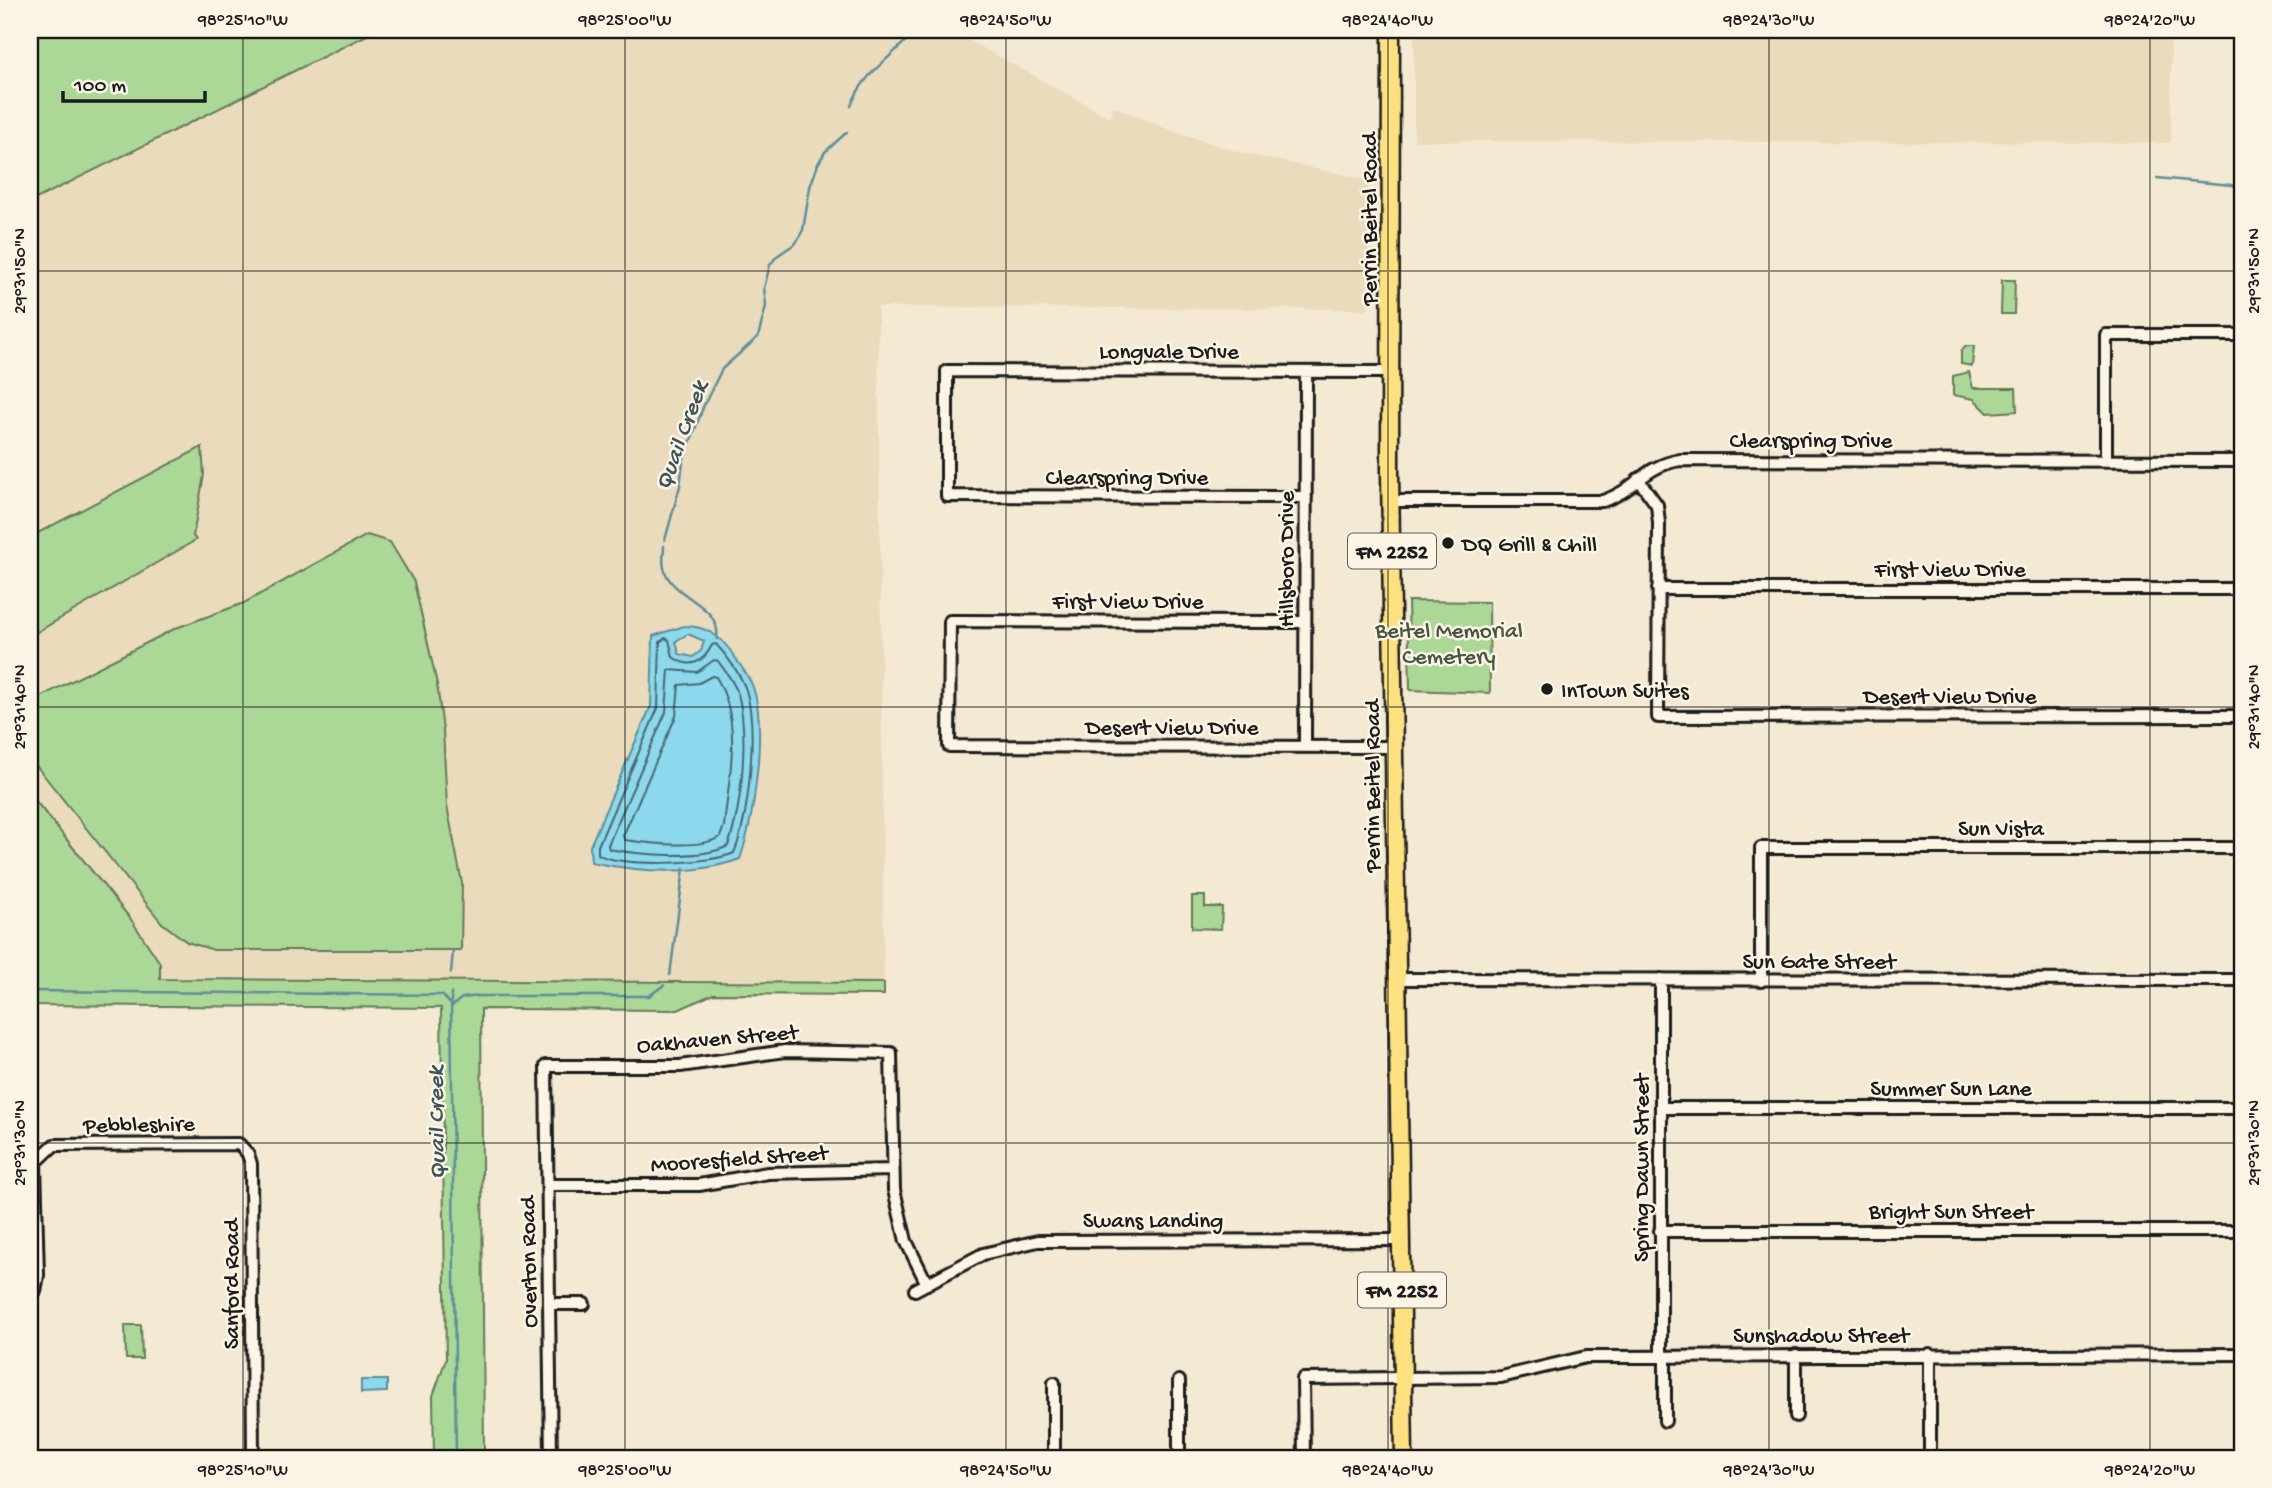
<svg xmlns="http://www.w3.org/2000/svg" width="2272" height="1488" font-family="'Gochi Hand',sans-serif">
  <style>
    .built { fill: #eadbbd }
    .green { fill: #abd897; stroke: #647a5a; stroke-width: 2 }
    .water { fill: #8cd8ec; stroke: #5f8d99; stroke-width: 2; fill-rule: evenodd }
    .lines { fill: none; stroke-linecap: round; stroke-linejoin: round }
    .shore { stroke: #49676f; stroke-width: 2 }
    .stream { stroke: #5f8d99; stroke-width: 2.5 }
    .minor-casing { stroke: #1c1c1c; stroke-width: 16 }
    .primary-casing { stroke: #1c1c1c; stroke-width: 21 }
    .minor { stroke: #fcf5e5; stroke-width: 10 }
    .primary { stroke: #fde080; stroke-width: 16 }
    .ticks { fill: none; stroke: #1c1c1c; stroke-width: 2; stroke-opacity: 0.45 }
    .poi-dot { fill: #1c1c1c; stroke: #fcf5e5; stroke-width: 2.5 }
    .labels { text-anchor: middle; stroke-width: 5; stroke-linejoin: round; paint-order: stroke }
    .shield { fill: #fcf5e5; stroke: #5f5d58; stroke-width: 2 }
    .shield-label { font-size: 21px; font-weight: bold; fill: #1c1c1c }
    .street-label { font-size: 23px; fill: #1c1c1c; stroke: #fcf5e5 }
    .poi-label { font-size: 23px; fill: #1c1c1c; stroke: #fcf5e5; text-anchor: start }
    .park-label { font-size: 23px; fill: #475441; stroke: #fcf5e5 }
    .water-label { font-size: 24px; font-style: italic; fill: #3e545a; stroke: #fcf5e5 }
    .neatline { fill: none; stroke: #1c1c1c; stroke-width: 2.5 }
    .ticks-label { font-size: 18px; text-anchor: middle; fill: #1c1c1c }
  </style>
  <rect width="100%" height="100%" fill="#f4e9d3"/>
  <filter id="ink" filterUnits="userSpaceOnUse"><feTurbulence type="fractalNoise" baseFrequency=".0143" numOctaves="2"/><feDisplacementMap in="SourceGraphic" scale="14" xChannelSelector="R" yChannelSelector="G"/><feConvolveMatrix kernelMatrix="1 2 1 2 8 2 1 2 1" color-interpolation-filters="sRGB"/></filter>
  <g filter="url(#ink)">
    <path class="built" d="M 30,30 L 950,30 L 1111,118 L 1113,106 L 1167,129 L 1242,153 L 1369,180 L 1368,309 L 878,307 L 884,983 L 30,978 Z
      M 1414,30 L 2171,30 L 2171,143 L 1414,141 Z"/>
    <path class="green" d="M 30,30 L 377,30 L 30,202 Z
      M 2002,280 L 2015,280 L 2014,314 L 2001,314 Z
      M 1965,346 L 1974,346 L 1972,366 L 1961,364 L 1961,351 Z
      M 1969,372 L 1973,388 L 2016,388 L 2017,411 L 1988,413 L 1974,399 L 1953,395 L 1953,376 Z
      M 202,447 L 204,475 L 193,536 L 196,540 L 30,636 L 30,537 Z
      M 367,535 L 390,542 L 414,582 L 437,684 L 443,730 L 447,806 L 462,883 L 461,950 L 214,950 L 187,942 L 162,923 L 30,758 L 30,702 L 176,628 L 244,603 Z
      M 1408,601 L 1489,602 L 1490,693 L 1410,690 Z
      M 30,794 L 130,918 L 160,963 L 160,979 L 884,983 L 884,995 L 713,994 L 678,1010 L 481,1009 L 484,1458 L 434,1458 L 433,1396 L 446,1359 L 441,1008 L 30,1005 Z
      M 1192,896 L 1205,896 L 1205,907 L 1222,907 L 1221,929 L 1192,928 Z
      M 141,1325 L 142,1359 L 126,1359 L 125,1325 Z"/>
    <path class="water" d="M 684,626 C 707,626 720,636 733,654 C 739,664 749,676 753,687 C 767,727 754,819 740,859 C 694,876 639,872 591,862 L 590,846 L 651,706 L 653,636 ZM 688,634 L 704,641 L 701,651 L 693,657 L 679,654 L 676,641 Z
      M 361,1380 L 387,1380 L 387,1392 L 361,1393 Z"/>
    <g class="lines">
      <path class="shore" d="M 665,638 L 669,640 L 673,657 C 690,670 704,662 712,645 L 716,644 C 727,656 741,675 746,690 C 758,728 749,817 734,853 C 710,864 619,868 598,854 L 598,846 L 658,708 L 660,642 Z
        M 714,660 L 718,661 C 725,671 735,683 738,694 C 749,734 742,807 728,846 C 701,860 640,855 609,849 L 608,845 L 666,712 L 669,670 L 697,672 Z
        M 712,676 L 716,677 C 743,721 729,777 724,826 L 720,837 C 699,850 649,843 625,840 L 623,836 L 676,716 L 679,685 L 699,683 Z"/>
      <path class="stream" d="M 851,106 C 865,69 893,59 915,30
        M 2157,178 L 2242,186
        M 665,540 L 680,486 L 683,461 L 704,405 L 722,369 L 758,337 L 766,306 L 764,288 L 770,265 L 777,256 L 796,243 L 803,230 L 810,187 L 818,164 L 825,152 L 847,132
        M 664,546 C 664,552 662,561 664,568 C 671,599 722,603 717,639
        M 451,973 L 453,951
        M 670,975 L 684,868
        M 30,991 L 442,995 L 452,1006
        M 451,993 L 456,1458
        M 452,1006 L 462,998 L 480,996 L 649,996 L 664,985"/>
      <g class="minor-casing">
        <path id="minor" d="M 2106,460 L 2106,335 L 2242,335
          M 1638,479 L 1657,505 L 1659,523 L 1658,717 L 2242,716
          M 1306,497 L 947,496 L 947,371 L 1391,372
          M 1391,501 L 1603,501 C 1637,490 1641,467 1680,460 L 2242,461
          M 1658,589 L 2242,589
          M 1305,622 L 950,621 L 949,746 L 1394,747
          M 1305,747 L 1306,372
          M 1396,979 L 2242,980
          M 1761,981 L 1761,848 L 2242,848
          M 1661,1108 L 2242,1108
          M 548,1185 L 699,1185 L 768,1173 L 892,1170
          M 1660,1231 L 2242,1231
          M 915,1290 L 983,1254 L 1038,1241 L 1402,1240
          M 30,1298 L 35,1291 L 38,1275 L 35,1163 L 54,1145 L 239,1144 L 248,1154 L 251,1164 L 253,1458
          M 549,1304 L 584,1304
          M 1930,1354 L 1930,1458
          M 1661,1357 L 1661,979
          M 1665,1357 L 1665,1421
          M 1054,1383 L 1054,1458
          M 1796,1416 L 1796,1355
          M 551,1458 L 546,1066 L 680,1066 L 785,1051 L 891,1053 L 894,1190 L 906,1241 L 927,1284
          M 1179,1458 L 1179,1381
          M 1304,1458 L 1303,1379 L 1501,1377 L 1586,1357 L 1606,1357 L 2242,1354"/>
      </g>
      <g class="primary-casing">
        <path id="primary" d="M 1391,30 L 1390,472 L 1404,1458"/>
      </g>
      <use href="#minor" class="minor"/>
      <use href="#primary" class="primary"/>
    </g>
  </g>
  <path class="ticks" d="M 243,30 L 243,1458M 625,30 L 625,1458M 1006,30 L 1006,1458M 1388,30 L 1388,1458M 1769,30 L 1769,1458M 2150,30 L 2150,1458M 30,271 L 2242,271M 30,707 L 2242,707M 30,1143 L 2242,1143"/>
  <g class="poi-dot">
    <circle cx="1448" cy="543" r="7"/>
    <circle cx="1547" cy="689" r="7"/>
  </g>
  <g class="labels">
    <g class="shield">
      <rect x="1348" y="533.5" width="88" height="35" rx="5"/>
      <rect x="1358" y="1272.5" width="88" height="35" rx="5"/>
    </g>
    <g class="shield-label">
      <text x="1392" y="558">FM 2252</text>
      <text x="1402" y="1297">FM 2252</text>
    </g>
    <g class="street-label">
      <text transform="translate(1368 219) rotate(-90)" y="8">Perrin Beitel Road</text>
      <text x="1169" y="358">Longvale Drive</text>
      <text x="1811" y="447">Clearspring Drive</text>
      <text x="1127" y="484">Clearspring Drive</text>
      <text transform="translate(1285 559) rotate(-90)" y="8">Hillsboro Drive</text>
      <text x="1950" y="576">First View Drive</text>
      <text x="1128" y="608">First View Drive</text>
      <text x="1950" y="703">Desert View Drive</text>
      <text x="1172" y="734">Desert View Drive</text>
      <text transform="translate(1371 786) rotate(-90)" y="8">Perrin Beitel Road</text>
      <text x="2001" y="835">Sun Vista</text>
      <text x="1819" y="968">Sun Gate Street</text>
      <text transform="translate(717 1037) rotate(-5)" y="8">Oakhaven Street</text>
      <text x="1951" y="1095">Summer Sun Lane</text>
      <text transform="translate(139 1123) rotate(-1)" y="8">Pebbleshire</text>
      <text transform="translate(739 1157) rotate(-4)" y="8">Mooresfield Street</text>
      <text transform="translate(1640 1168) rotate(-90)" y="8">Spring Dawn Street</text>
      <text x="1951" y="1218">Bright Sun Street</text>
      <text x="1153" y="1227">Swans Landing</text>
      <text transform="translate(527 1262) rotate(-91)" y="8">Overton Road</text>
      <text transform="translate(230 1284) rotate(-90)" y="8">Sanford Road</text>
      <text x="1821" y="1342">Sunshadow Street</text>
    </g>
    <g class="poi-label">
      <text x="1462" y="551">DQ Grill &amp; Chill</text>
      <text x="1561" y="697">InTown Suites</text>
    </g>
    <g class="park-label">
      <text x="1449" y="637">Beitel Memorial<tspan x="1449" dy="26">Cemetery</tspan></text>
    </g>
    <g class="water-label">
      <text transform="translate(680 435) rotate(-70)" y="8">Quail Creek</text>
      <text transform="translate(435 1123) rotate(-91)" y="8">Quail Creek</text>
    </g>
  </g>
  <rect width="2272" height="1488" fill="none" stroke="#fcf5e5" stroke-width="77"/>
  <path d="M63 91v10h142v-10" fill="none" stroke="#1c1c1c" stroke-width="3.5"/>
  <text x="74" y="91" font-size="21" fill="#1c1c1c" stroke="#fcf5e5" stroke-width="5" paint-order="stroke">100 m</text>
  <rect x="38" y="38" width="2196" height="1412" class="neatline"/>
  <g class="ticks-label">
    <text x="243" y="25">98°25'10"W</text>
    <text x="625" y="25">98°25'00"W</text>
    <text x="1006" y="25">98°24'50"W</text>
    <text x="1388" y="25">98°24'40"W</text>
    <text x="1769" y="25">98°24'30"W</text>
    <text x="2150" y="25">98°24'20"W</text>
    <text transform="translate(19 271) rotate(-90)" y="6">29°31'50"N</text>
    <text transform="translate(2253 271) rotate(-90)" y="6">29°31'50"N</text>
    <text transform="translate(19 707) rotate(-90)" y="6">29°31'40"N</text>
    <text transform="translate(2253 707) rotate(-90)" y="6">29°31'40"N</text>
    <text transform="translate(19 1143) rotate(-90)" y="6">29°31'30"N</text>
    <text transform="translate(2253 1143) rotate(-90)" y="6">29°31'30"N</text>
    <text x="243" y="1475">98°25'10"W</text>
    <text x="625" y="1475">98°25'00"W</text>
    <text x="1006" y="1475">98°24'50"W</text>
    <text x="1388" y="1475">98°24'40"W</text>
    <text x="1769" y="1475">98°24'30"W</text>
    <text x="2150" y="1475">98°24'20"W</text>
  </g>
</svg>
